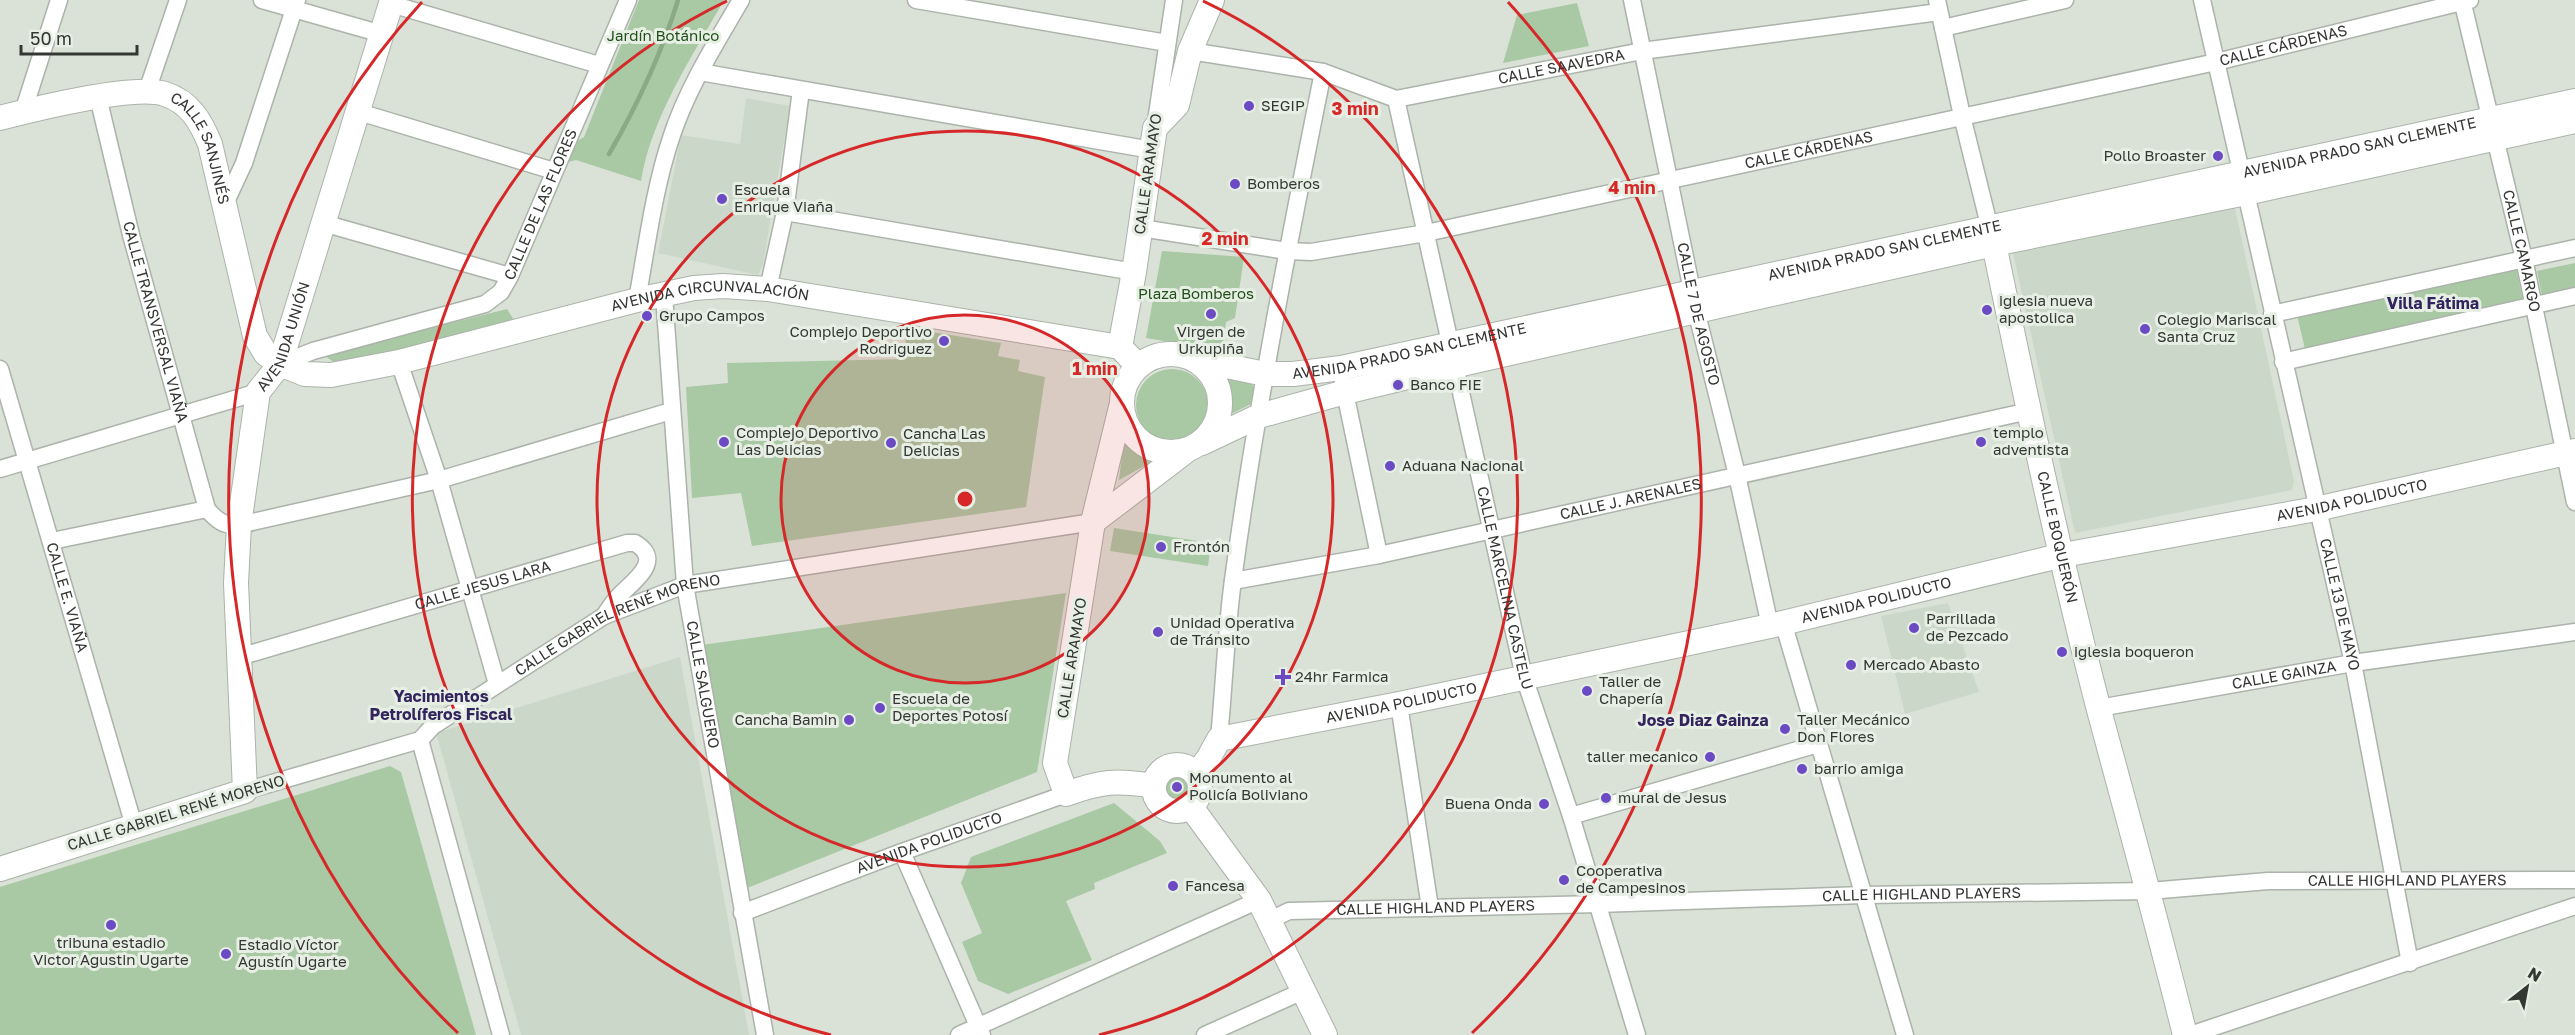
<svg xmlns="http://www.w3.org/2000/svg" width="2575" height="1035" font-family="'Golos Text',sans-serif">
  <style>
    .built { fill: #cbd8c9 }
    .green { fill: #a9c8a4 }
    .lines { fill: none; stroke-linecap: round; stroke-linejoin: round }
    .stream { stroke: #89aa84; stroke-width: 4.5 }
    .street-casing { stroke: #abb3aa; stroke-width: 19 }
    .secondary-casing { stroke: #abb3aa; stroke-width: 26 }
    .street { stroke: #fff; stroke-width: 16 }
    .secondary { stroke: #fff; stroke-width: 24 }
    .ring { fill: none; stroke: #d62828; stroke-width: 3 }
    .poi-dot { fill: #6b4ac3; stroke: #e7efe5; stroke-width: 2 }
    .labels { text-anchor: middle; stroke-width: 6; stroke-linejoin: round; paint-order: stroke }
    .park-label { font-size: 15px; fill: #214f1a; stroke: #e7efe5 }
    .street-label { font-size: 15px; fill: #343733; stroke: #e7efe5 }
    .poi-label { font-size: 15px; fill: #343733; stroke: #e7efe5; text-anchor: start }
    .neighbourhood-label { font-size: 16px; font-weight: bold; fill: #33245e; stroke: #e7efe5 }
    .centre { fill: #d62828; stroke: #e7efe5; stroke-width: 3 }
    .ring-label { font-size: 18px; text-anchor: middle; font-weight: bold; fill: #d62828; stroke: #e7efe5; stroke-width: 6; stroke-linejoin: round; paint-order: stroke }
  </style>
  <rect width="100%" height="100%" fill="#dae2d8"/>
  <path class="built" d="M 746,98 L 790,106 L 763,264 L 758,275 L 658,253 L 681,135 L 740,144 Z
    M 2235,208 L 2294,481 L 2292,490 L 2075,533 L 2013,253 Z
    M 1948,603 L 1979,692 L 1905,714 L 1881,616 Z
    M 680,657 L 749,1035 L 521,1035 L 436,733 Z"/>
  <path class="green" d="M 639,0 L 724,0 C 693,55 651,118 641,181 L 576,160 L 565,163 L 572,144 L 584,137 Z
    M 1577,3 L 1589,46 L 1503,63 L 1517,15 Z
    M 1162,251 L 1244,257 L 1235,318 L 1226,322 L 1222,351 L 1146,338 Z
    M 2575,263 L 2575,289 L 2542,296 L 2537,271 Z
    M 2516,267 L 2523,301 L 2305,349 L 2297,315 Z
    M 507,309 L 517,325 L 336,364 L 324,355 Z
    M 906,328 L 1001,343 L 998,356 L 1020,360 L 1018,371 L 1045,377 L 1026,507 L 752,546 L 741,493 L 692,498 L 686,387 L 728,383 L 727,363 L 905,359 Z
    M1136 405a36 36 0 1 1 72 0a36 36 0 1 1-72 0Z
    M 1219,376 L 1250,382 L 1255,389 L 1255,402 L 1227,416 C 1230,401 1226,389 1219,376 Z
    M 1124,439 C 1132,449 1142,457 1155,460 L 1119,480 Z
    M 1114,528 L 1211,543 L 1208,566 L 1110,551 Z
    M 1066,593 L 1037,772 L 747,888 L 702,645 Z
    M 390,766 L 401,772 L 476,1035 L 0,1035 L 0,887 Z
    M1163 788a14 14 0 1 1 28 0a14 14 0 1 1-28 0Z
    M 1114,803 L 1160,841 L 1167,853 L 1094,883 L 1095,889 L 1066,901 L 1092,960 L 1008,994 L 978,981 L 962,942 L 982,933 L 961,883 L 971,857 Z"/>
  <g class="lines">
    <path class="stream" d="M 609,154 C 638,104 661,55 678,0"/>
    <g class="street-casing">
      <g id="street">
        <path d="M 262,0 L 382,34"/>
        <path d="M 916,0 L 1167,43"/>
        <path id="s1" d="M 1632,0 L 1696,310 L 1737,475 L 1770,626"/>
        <path d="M 1937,0 L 1962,116 L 1992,237"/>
        <path id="s2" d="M 2202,0 L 2353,663 L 2410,963"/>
        <path id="s3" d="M 2462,0 L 2524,259 L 2575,502"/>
        <path d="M 391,4 L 599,65"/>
        <path d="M 1943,28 L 2065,0"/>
        <path id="s4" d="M 1190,51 L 1323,72 L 1396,99 L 1642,51 L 1939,12"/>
        <path d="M 700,72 L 1152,150"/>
        <path d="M 147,91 L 178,0"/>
        <path id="s5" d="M 98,97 L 131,235 L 207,509 C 217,521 224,526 239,525 L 439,480 L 671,411"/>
        <path id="s6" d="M 1396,99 L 1524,677 L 1571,816 L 1637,1035"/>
        <path d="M 23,112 L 59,0"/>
        <path d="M 359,112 L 554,171"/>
        <path d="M 1155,128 L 1174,0"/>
        <path d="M 224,206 L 244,163 L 297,0"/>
        <path d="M 785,212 L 1134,272"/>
        <path d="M 323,223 L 510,276"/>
        <path id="s7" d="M 1141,228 L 1287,251 L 1311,252 L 1426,233 L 2216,62 L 2470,0"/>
        <path d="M 768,289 L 785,212 L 801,90"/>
        <path id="s8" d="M 664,295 L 685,585 L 765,1035"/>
        <path d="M 637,300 C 647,245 654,188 672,135 C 688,87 716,43 741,0"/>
        <path d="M 2272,314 L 2575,248"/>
        <path d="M 399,362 L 439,480 L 497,684"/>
        <path d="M 2283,362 L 2575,296"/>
        <path id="s9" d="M 280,364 L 313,351 L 485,304 L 501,292 L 510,276 L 628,0"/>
        <path id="s10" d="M 0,369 L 134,826"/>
        <path d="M 1343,383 L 1379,555"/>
        <path d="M 0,469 L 258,392"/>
        <path d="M 52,541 L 207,509"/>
        <path id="s11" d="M 1233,581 L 1379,555 L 2029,411"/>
        <path d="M 1783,622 L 1905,1035"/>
        <path id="s12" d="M 239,657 L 627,543 L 635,543 C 665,561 632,582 619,596 C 613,602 609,609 604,616"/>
        <path d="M 1399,704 L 1430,908"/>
        <path id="s13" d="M 2099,708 L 2353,663 L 2575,632"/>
        <path d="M 1219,739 C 1224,686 1226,632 1233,580 C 1256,409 1289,241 1323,72"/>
        <path d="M 420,740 L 501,1035"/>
        <path id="s14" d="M 245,791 L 420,740 L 433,726 L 604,616 L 685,585 L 1093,522"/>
        <path d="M 1571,816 L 1818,744"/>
        <path d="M 902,852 L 982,1035"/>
        <path id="s15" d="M 742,913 L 902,852 L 1066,794"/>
        <path id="s16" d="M 1268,921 L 1289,911 L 1598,904 L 1863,895 L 2149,891 L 2268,881 L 2575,880"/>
        <path d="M 959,1035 L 1259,900"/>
        <path d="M 1205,1035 L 1303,991"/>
        <path d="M 2190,1035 L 2575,906"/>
      </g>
    </g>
    <g class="secondary-casing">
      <g id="secondary">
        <path id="s17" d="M 0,118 C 34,109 135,84 165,94 C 190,102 201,122 210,144 L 255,336 L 266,354 L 280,364 L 305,374 L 331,375 L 399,362 L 637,300 L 694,288 L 723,286 L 768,289 L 1120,347 L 1138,366"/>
        <path id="s18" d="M 1994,244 C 2026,399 2059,556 2099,710 C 2128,818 2158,926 2185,1035"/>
        <path d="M 1120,347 L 1134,272 L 1155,128 L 1177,105 L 1190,51 L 1212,0"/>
        <circle cx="1171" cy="403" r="49"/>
        <path id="s19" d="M 1193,359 L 1265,374 L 1293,374 L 1341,368 L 2575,101"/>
        <path d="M 1121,407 L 1093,522 L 1055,763 L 1066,794 C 1102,781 1116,780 1154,786"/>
        <path d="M 1202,443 L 1259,416 L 1345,392 L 1457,365 L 1994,244 L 2246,193 L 2575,121"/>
        <path d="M 1093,522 L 1186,451"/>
        <circle cx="1177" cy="788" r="23"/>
        <path id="s20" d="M 1196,774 L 1208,759 L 1219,739 L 1399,704 L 1770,626 L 2063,555 L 2316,509 L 2575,451"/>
        <path d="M 1191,807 L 1259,900 L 1325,1035"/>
        <path id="s21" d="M 0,869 L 245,791 L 236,583 L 239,525 L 258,392 L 280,364 L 392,0"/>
      </g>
    </g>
    <use href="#street" class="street"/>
    <use href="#secondary" class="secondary"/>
  </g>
  <circle cx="965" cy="499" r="184" fill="#d62828" fill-opacity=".12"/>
  <g class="ring">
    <circle cx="965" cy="499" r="184"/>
    <circle cx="965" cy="499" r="368"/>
    <path d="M831 1035A552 552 0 0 1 727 1M1203 1A552 552 0 0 1 1099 1035"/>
    <path d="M458 1033A736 736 0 0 1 422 2M1508 2A736 736 0 0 1 1472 1033"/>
  </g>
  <g class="poi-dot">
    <circle cx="1249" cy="106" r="6"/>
    <circle cx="2218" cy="156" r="6"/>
    <circle cx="1235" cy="184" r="6"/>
    <circle cx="722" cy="199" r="6"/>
    <circle cx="1987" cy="310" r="6"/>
    <circle cx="1211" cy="314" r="6"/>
    <circle cx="647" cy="316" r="6"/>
    <circle cx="2145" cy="329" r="6"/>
    <circle cx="944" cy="341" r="6"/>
    <circle cx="1398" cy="385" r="6"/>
    <circle cx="724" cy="442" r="6"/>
    <circle cx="1981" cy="442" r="6"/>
    <circle cx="891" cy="443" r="6"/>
    <circle cx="1390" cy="466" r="6"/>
    <circle cx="1161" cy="547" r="6"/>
    <circle cx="1914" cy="628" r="6"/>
    <circle cx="1158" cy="632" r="6"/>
    <circle cx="2062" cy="652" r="6"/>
    <circle cx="1851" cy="665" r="6"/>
    <path d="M1280 668h6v6h6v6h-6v6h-6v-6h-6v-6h6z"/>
    <circle cx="1587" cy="691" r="6"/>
    <circle cx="880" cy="708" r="6"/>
    <circle cx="849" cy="720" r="6"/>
    <circle cx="1785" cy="729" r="6"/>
    <circle cx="1710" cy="757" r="6"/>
    <circle cx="1802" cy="769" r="6"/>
    <circle cx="1177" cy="787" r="6"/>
    <circle cx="1606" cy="798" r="6"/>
    <circle cx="1544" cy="804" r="6"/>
    <circle cx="1564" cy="880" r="6"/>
    <circle cx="1173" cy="886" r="6"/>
    <circle cx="111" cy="925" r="6"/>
    <circle cx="226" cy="954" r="6"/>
  </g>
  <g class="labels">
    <g class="park-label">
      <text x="663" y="41">Jardín Botánico</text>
      <text x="1196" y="299">Plaza Bomberos</text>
    </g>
    <g class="street-label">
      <text dy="5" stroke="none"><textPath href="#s7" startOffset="1166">CALLE CÁRDENAS</textPath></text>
      <text dy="5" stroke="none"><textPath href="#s4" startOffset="381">CALLE SAAVEDRA</textPath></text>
      <text dy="5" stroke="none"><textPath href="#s19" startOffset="1192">AVENIDA PRADO SAN CLEMENTE</textPath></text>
      <text dy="5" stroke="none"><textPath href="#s7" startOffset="680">CALLE CÁRDENAS</textPath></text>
      <text dy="5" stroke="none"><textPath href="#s17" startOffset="237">CALLE SANJINÉS</textPath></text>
      <text transform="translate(1148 174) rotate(-82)" y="5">CALLE ARAMAYO</text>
      <text dy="5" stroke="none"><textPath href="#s9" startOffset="330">CALLE DE LAS FLORES</textPath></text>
      <text dy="5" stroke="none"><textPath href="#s19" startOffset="706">AVENIDA PRADO SAN CLEMENTE</textPath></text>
      <text dy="5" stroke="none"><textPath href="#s3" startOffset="258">CALLE CAMARGO</textPath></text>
      <text dy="5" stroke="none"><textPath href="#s17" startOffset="915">AVENIDA CIRCUNVALACIÓN</textPath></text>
      <text dy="5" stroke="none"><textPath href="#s1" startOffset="321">CALLE 7 DE AGOSTO</textPath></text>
      <text dy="5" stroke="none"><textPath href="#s5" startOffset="232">CALLE TRANSVERSAL VIAÑA</textPath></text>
      <text dy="5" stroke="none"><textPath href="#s21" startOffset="720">AVENIDA UNIÓN</textPath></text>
      <text dy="5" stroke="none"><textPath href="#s19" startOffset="220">AVENIDA PRADO SAN CLEMENTE</textPath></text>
      <text dy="5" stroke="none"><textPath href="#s11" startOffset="406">CALLE J. ARENALES</textPath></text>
      <text dy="5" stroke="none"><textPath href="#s20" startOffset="1200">AVENIDA POLIDUCTO</textPath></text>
      <text dy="5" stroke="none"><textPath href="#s18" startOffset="300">CALLE BOQUERÓN</textPath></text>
      <text dy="5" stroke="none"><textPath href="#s12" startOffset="254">CALLE JESUS LARA</textPath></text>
      <text dy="5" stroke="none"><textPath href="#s6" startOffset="501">CALLE MARCELINA CASTELU</textPath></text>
      <text dy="5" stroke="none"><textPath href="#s10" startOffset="238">CALLE E. VIAÑA</textPath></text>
      <text dy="5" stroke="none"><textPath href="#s20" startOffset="714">AVENIDA POLIDUCTO</textPath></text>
      <text dy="5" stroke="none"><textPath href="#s2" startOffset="620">CALLE 13 DE MAYO</textPath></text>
      <text dy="5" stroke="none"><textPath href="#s14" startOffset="414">CALLE GABRIEL RENÉ MORENO</textPath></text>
      <text transform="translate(1072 658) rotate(-81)" y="5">CALLE ARAMAYO</text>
      <text dy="5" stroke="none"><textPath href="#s13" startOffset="188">CALLE GAINZA</textPath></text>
      <text dy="5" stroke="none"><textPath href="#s8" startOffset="392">CALLE SALGUERO</textPath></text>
      <text dy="5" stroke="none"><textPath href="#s20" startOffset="228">AVENIDA POLIDUCTO</textPath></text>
      <text transform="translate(176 813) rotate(-17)" y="5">CALLE GABRIEL RENÉ MORENO</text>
      <text dy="5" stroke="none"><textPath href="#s15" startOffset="200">AVENIDA POLIDUCTO</textPath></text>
      <text dy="5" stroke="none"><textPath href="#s16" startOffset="1142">CALLE HIGHLAND PLAYERS</textPath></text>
      <text dy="5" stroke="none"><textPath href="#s16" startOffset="656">CALLE HIGHLAND PLAYERS</textPath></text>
      <text dy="5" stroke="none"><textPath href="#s16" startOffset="170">CALLE HIGHLAND PLAYERS</textPath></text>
    </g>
    <g class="poi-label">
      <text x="1261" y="111">SEGIP</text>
      <text x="2206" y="161" text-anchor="end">Pollo Broaster</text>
      <text x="1247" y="189">Bomberos</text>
      <text x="734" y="195">Escuela<tspan x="734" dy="17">Enrique Viaña</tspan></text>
      <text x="1999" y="306">iglesia nueva<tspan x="1999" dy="17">apostolica</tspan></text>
      <text x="659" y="321">Grupo Campos</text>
      <text x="2157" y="325">Colegio Mariscal<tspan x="2157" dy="17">Santa Cruz</tspan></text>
      <text x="932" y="337" text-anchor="end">Complejo Deportivo<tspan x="932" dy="17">Rodriguez</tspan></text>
      <text x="1211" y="337" text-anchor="middle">Virgen de<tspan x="1211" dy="17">Urkupiña</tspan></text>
      <text x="1410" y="390">Banco FIE</text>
      <text x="736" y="438">Complejo Deportivo<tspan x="736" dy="17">Las Delicias</tspan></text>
      <text x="1993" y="438">templo<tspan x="1993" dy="17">adventista</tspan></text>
      <text x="903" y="439">Cancha Las<tspan x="903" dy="17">Delicias</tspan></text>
      <text x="1402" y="471">Aduana Nacional</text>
      <text x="1173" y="552">Frontón</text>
      <text x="1926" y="624">Parrillada<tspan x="1926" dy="17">de Pezcado</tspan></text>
      <text x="1170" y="628">Unidad Operativa<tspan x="1170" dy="17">de Tránsito</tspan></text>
      <text x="2074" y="657">iglesia boqueron</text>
      <text x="1863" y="670">Mercado Abasto</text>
      <text x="1295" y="682">24hr Farmica</text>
      <text x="1599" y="687">Taller de<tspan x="1599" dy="17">Chapería</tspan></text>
      <text x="892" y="704">Escuela de<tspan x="892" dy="17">Deportes Potosí</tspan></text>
      <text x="837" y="725" text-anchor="end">Cancha Bamin</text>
      <text x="1797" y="725">Taller Mecánico<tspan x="1797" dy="17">Don Flores</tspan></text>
      <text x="1698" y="762" text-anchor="end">taller mecanico</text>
      <text x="1814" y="774">barrio amiga</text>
      <text x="1189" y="783">Monumento al<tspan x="1189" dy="17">Policía Boliviano</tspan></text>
      <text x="1618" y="803">mural de Jesus</text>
      <text x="1532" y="809" text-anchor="end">Buena Onda</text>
      <text x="1576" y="876">Cooperativa<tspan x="1576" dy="17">de Campesinos</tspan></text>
      <text x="1185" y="891">Fancesa</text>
      <text x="111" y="948" text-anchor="middle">tribuna estadio<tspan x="111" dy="17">Victor Agustin Ugarte</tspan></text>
      <text x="238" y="950">Estadio Víctor<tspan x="238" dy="17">Agustín Ugarte</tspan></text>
    </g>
    <g class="neighbourhood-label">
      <text x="2433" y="309">Villa Fátima</text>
      <text x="441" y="702">Yacimientos<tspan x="441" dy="18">Petrolíferos Fiscal</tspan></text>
      <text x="1703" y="726">Jose Diaz Gainza</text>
    </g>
  </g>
  <circle cx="965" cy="499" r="9" class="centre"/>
  <g class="ring-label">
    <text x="1355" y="115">3 min</text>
    <text x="1632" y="194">4 min</text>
    <text x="1225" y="245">2 min</text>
    <text x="1095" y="375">1 min</text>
  </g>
  <g transform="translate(2527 987) rotate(31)" stroke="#e7efe5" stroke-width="4.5" paint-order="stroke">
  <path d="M0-4.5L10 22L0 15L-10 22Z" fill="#343733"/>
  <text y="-9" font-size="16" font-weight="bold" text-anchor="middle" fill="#343733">N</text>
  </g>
  <path d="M21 45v9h116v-9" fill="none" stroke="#343733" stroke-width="3"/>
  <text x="30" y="45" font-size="18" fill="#343733" stroke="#e7efe5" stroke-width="4.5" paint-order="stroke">50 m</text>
</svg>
